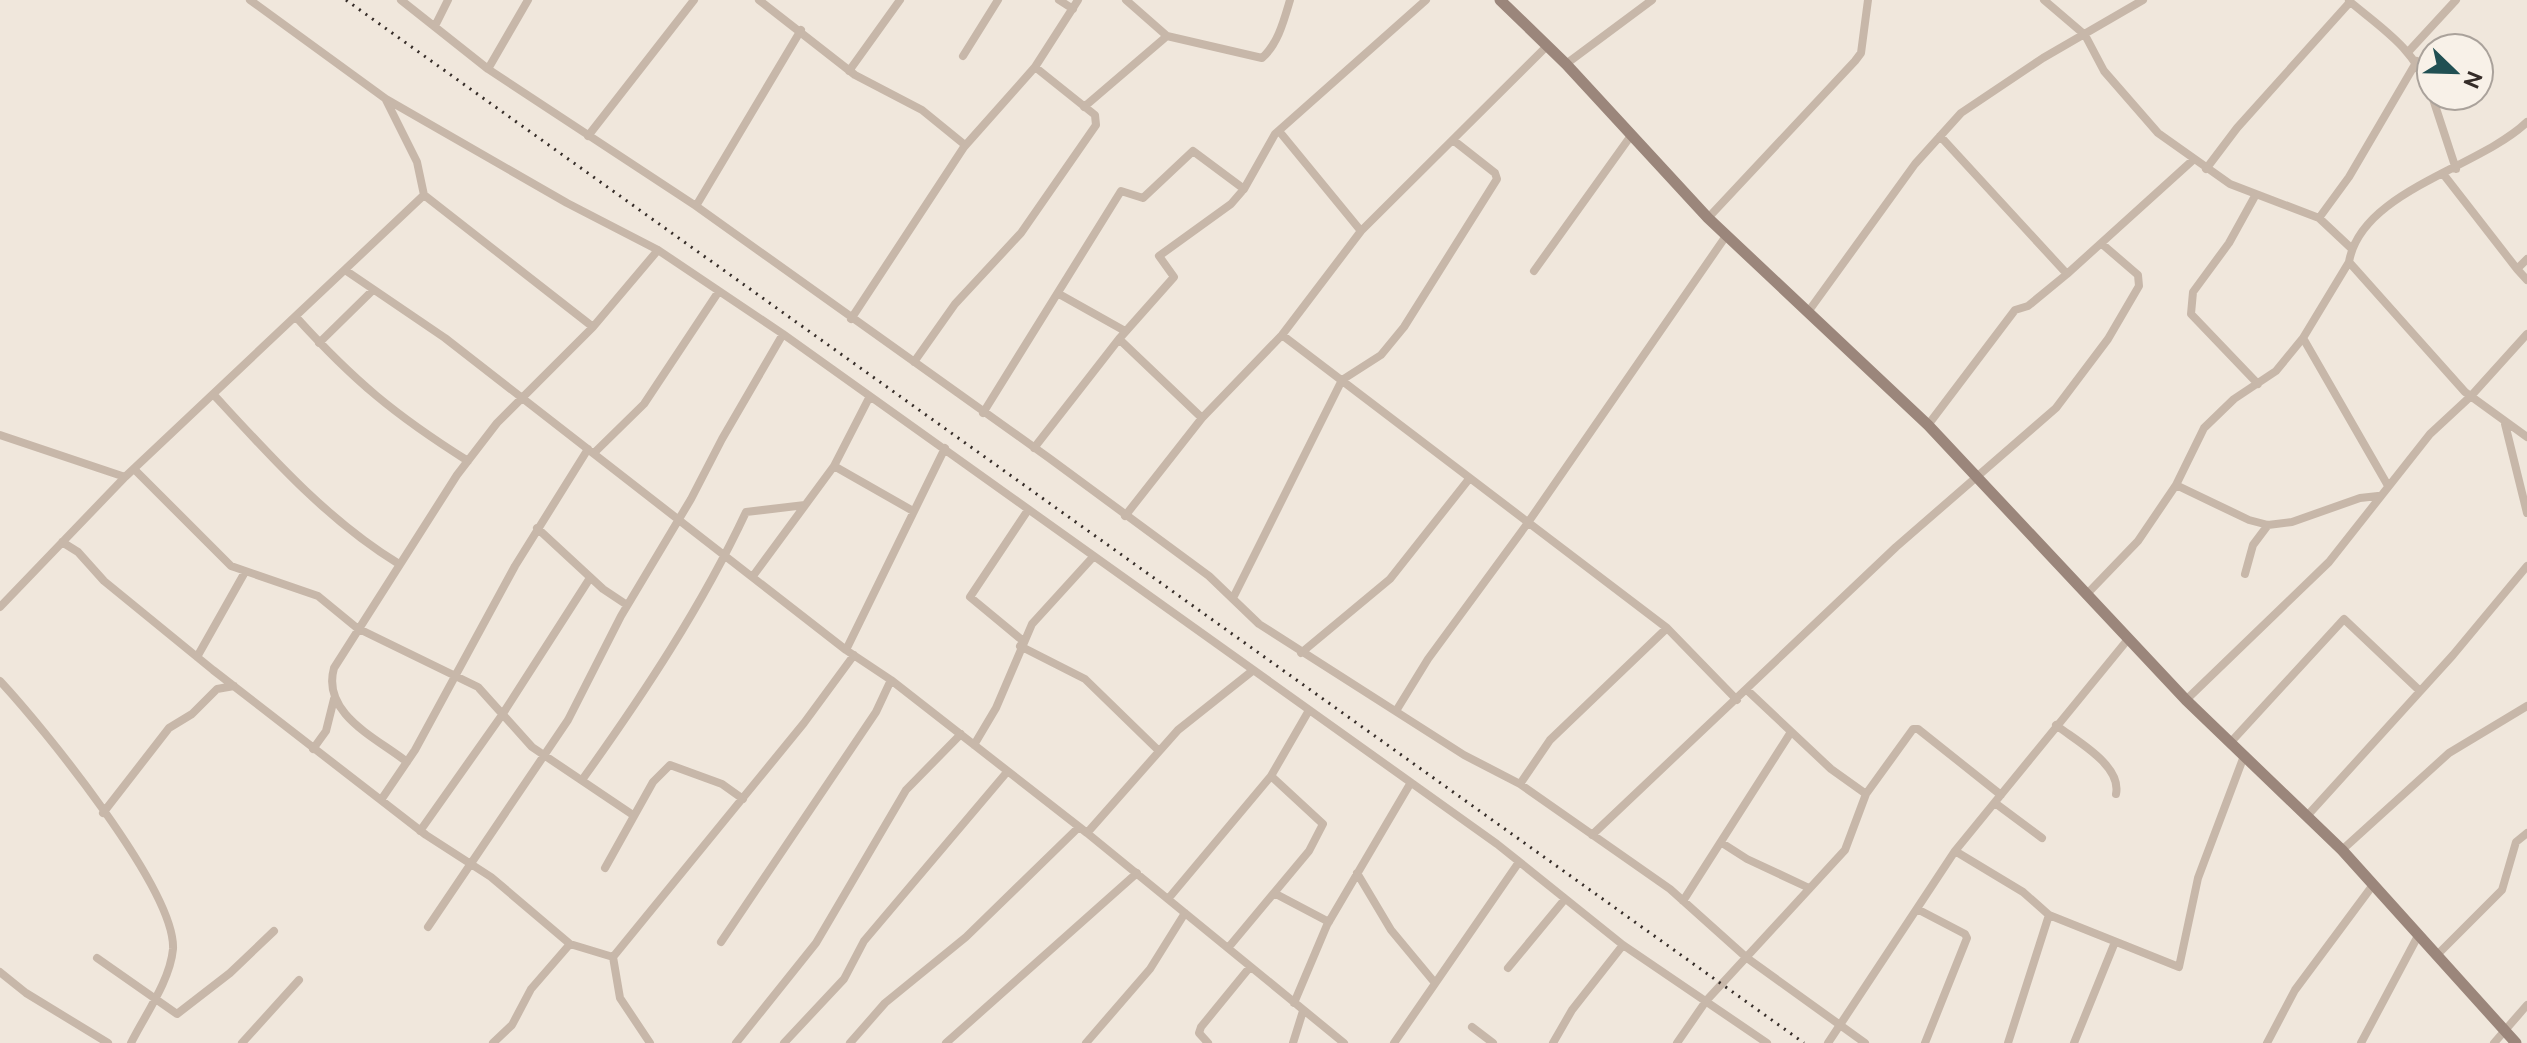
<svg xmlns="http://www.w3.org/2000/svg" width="2527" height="1043" font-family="Ubuntu,sans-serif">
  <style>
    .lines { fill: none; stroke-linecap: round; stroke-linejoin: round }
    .street { stroke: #c7b7a9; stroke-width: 8 }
    .secondary { stroke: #9b867b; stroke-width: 11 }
    .rail { stroke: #352c28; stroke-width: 3; stroke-dasharray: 2 6; stroke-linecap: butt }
  </style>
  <rect width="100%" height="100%" fill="#f0e7dc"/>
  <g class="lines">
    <path class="street" d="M 250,0 L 386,99 L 567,203 L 658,250 L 783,334 L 1497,844 L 1623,945 L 1767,1043
      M 401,0 L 488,69 L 696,206 L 1049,458 L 1209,576 L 1259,624 L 1464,755 L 1520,784 L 1670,889 L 1747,958 L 1865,1043
      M 759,0 L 855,75 L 922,110 L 965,145
      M 1059,0 L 1073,9
      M 1126,0 L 1167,36 L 1262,58 C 1278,44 1284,20 1290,0
      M 2044,0 L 2085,35 L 2104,71 L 2158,133 L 2230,184 L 2319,218 L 2351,248
      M 2349,1 C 2384,30 2414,48 2431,93
      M 435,26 L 448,0
      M 2409,51 L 2456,0
      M 963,56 L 998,0
      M 1566,64 L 1652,0
      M 488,69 L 528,0
      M 849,71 L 900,0
      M 2432,96 L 2456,169
      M 386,100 L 417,162 L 424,195 L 593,327
      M 1084,107 L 1167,36
      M 1279,131 L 1361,231
      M 588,136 L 694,0
      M 1940,136 L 2067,274 L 2193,160
      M 2206,169 L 2237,128 L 2350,2
      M 2444,175 L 2517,269
      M 2255,196 L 2229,243 L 2193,292 L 2191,314 L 2258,384
      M 696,206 L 801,30
      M 1708,218 L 1855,61 L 1861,53 L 1868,0
      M 2319,218 L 2349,177 L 2417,61
      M 2527,259 L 2517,269 L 2527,280
      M 2349,262 L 2465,392 L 2527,437
      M 345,270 L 445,338 L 846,650 L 891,680 L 1087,833 L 1344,1043
      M 1534,271 L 1630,137
      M 1059,294 L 1125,331
      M 1808,312 L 1915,164 L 1961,113 L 2043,58 L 2143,0
      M 296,317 C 354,381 395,415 468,461
      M 851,319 L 964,147 L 1035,67 L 1078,0
      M 1282,335 L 1667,628 L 1737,700
      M 2303,338 L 2387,484
      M 1119,339 L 1202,418
      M 319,343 L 372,291
      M 914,362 L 955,304 L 1021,233 L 1096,125 L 1095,115 L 1035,67
      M 214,395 C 271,457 327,520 399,564
      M 983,413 L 1121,191 L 1143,198 L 1193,151 L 1244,189
      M 2505,424 L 2527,513
      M 1928,425 L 2015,310 L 2028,306 L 2067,274
      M 0,435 L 125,477
      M 1034,448 L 1119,339 L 1174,277 L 1159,256 L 1231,204 L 1244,189 L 1275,134 L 1426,0
      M 594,453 L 644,404 L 719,291
      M 834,466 L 913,511
      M 134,469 L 231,566 L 318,596 L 357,628 L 478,687 L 532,747 L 633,815
      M 2176,485 L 2249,520 L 2268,525 L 2292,522 L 2360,498 L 2378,496
      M 1125,516 L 1202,418 L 1282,335 L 1361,231 L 1547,46
      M 537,528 L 603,589 L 627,605
      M 62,542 L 78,552 L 104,581 L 213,670 L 426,835 L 491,877 L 570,944 L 613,957
      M 2245,574 L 2253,545 L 2268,525
      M 753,576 L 834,466 L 870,396
      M 2086,595 L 2138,541 L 2176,485 L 2204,428 L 2234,399 L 2276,371 L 2303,338 L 2349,262 C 2361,191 2479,168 2527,122
      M 1233,598 L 1342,380 L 1381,355 L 1404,327 L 1497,179 L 1495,173 L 1453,140
      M 0,607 L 125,477 L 424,195
      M 1022,640 L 970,597 L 1028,510
      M 1020,646 L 1085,679 L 1159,751
      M 846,650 L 945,448
      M 1301,653 L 1390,579 L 1469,479
      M 197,657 L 245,572
      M 0,681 C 42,726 176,890 173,949 C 170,981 145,1015 131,1043
      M 1747,690 L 1831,769 L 1866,794
      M 2186,700 L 2329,562 L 2430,434 L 2471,396 L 2527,334
      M 1396,711 L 1428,659 L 1527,524 L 1726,236
      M 2056,725 C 2076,741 2122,765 2116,794
      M 2230,743 L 2344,619 L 2420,691
      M 974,745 L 996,708 L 1032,624 L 1093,557
      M 313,749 L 326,731 L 334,699
      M 407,762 C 377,738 321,714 334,668 L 457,475 L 497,423 L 593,327 L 658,250
      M 582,780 C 643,695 702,606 746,512 L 805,505
      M 1520,784 L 1550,740 L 1667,628
      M 381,800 L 415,750 L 515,566 L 588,449
      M 1995,803 L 2042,838
      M 103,813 L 169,728 L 192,714 L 217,689 L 234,686
      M 2307,816 L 2453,655 L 2527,566
      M 420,831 L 502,715 L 590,578
      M 1087,833 L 1178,730 L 1251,672
      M 1592,835 L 1896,547 L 2056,408 L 2108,339 L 2139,286 L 2138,275 L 2102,244
      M 1722,843 L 1747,859 L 1809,888
      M 2342,850 L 2449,753 L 2527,706
      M 1955,851 L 2023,892 L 2049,915 L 2179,967 L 2198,878 L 2244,756
      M 605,868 L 653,782 L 670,765 L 722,784 L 743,799
      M 1357,873 L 1391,930 L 1435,983
      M 1274,893 L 1329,922
      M 1168,899 L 1271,776 L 1308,712
      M 1683,901 L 1791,732
      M 1919,910 L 1965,934 L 1967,938 L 1925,1043
      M 428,927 L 568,720 L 621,616 L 691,499 L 722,439 L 783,334
      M 721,942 L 876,712 L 891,680
      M 1228,948 L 1309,851 L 1323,824 L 1271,776
      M 2438,954 L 2502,890 L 2516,842 L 2527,833
      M 97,958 L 177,1014 L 230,973 L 274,931
      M 1508,968 L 1565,899
      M 0,972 L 26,993 L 108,1043
      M 1294,1003 L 1327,925 L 1410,784
      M 1472,1027 L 1493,1043
      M 242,1043 L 299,980
      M 493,1043 L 512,1025 L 531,989 L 570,944
      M 650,1043 L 620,998 L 613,957 L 804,723 L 854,655
      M 736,1043 L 816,943 L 906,790 L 961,734
      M 784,1043 L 844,979 L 864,941 L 1007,772
      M 850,1043 L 885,1003 L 966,937 L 1079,827
      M 946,1043 L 1137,873
      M 1086,1043 L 1150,969 L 1185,913
      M 1208,1043 L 1199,1033 L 1201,1027 L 1250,967
      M 1293,1043 L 1303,1011
      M 1394,1043 L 1519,862
      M 1553,1043 L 1572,1010 L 1623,945
      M 1677,1043 L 1706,1001 L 1845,850 L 1866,794 L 1913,729 L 1918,729 L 2001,795
      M 1828,1043 L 1955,851 L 2129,638
      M 2008,1043 L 2049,915
      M 2074,1043 L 2115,942
      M 2267,1043 L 2295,990 L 2373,885
      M 2361,1043 L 2419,934
      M 2494,1043 L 2527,1005"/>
    <path class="secondary" d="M 1500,0 L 1566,64 L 1708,218 L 1928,425 L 2186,700 L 2342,850 L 2516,1043"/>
    <path class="rail" d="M 346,0 L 1804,1043"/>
  </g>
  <g transform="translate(2455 72) rotate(113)"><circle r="38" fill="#f8f1e8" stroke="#aaa29b" stroke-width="2"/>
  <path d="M0-6L14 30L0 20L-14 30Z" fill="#215053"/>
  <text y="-12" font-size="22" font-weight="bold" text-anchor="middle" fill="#352c28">N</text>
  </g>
</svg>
